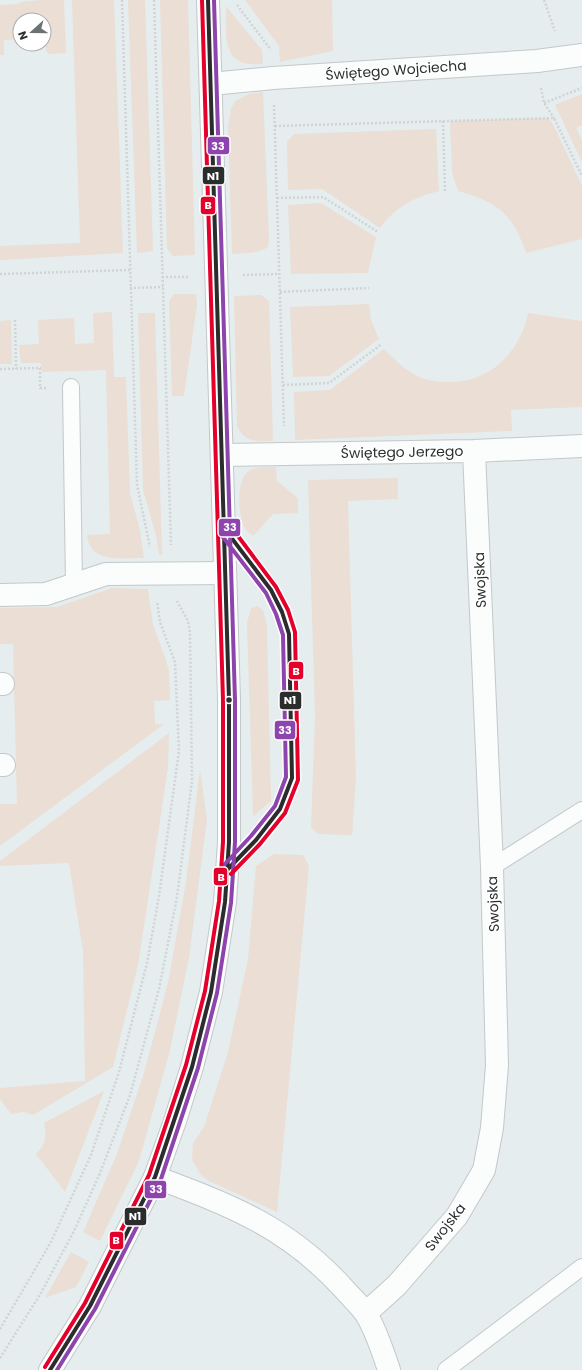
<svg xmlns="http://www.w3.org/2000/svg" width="582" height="1370" font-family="Poppins,sans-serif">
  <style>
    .green { fill: #eaded5 }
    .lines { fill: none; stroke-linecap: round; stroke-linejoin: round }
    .lane-casing { stroke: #c3c8c9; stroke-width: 18 }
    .street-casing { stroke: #c3c8c9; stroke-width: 24 }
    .secondary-casing { stroke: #c3c8c9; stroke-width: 24 }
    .path { stroke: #d1d3d4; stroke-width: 2.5; stroke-dasharray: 2 2; stroke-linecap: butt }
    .lane { stroke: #fbfcfc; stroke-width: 16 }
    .street { stroke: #fbfcfc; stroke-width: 22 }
    .secondary { stroke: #fbfcfc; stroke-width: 22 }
    .bus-1-casing { stroke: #fff; stroke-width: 7 }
    .bus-2-casing { stroke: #fff; stroke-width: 7 }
    .bus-3-casing { stroke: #fff; stroke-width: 7 }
    .bus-1 { stroke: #2b2c2c; stroke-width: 4 }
    .bus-2 { stroke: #8e44ad; stroke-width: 4 }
    .bus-3 { stroke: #e4002b; stroke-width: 4 }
    .bus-dot { fill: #2a2e2f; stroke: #fff; stroke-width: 1.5 }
    .labels { text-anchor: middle; stroke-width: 3; stroke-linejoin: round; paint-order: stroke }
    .street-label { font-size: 14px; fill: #2a2e2f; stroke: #fff }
    .line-badge { stroke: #fff; stroke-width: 1.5 }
    .badge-label { font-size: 11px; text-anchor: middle; font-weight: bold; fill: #fff }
  </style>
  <rect width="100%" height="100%" fill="#e6edee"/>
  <path class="green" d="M 41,0 L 64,0 L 66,53 L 49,54 L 46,51 L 44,20 L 20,20 L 20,39 L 4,40 L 4,55 L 0,55 L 0,5 L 19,4 L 20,2 Z
    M 72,0 L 114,0 L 123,253 L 0,260 L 0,246 L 80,243 Z
    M 128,0 L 145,0 L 153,251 L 137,253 Z
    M 160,0 L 188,0 L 195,255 L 173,256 L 167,249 Z
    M 245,0 L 332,0 L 333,51 L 280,62 L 279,46 Z
    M 226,6 L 262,50 L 263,64 C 221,68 226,37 226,6 Z
    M 263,92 L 269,240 L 268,247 C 257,254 245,253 232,254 L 228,127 L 231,109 L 235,101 L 249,94 Z
    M 582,94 L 582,125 L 576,128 L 582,141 L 582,162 L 555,105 Z
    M 548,118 L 553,124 L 582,186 L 582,239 L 526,253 C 513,213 497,202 458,191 L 452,173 L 450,121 Z
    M 436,129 L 439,191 C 415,197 395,207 380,228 L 322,189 L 288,190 L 287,142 L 294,134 Z
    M 321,203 L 376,237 L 368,273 L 291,274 L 288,205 Z
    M 174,294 L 196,294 L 197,305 L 184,396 L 172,396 L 169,301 Z
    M 261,295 L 269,301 L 273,441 C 256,441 245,443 237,426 L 234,296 Z
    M 369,304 L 371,320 L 379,339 L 329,376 L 293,377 L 290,307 Z
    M 112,312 L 114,377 L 126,377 L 130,493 L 140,530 L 144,558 C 122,558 90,564 87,535 L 110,534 L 106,370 L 42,372 L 41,363 L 21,363 L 19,345 L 39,344 L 38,320 L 74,318 L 75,344 L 94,343 L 93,313 Z
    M 138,313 L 155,313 L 162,555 L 159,555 L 156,535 L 143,490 Z
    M 528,313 L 582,321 L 582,407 L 511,410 L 512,431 L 295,440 L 294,392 L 330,390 L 384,349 C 394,359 404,369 417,376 C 427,381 439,382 450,382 C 491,382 520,352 528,313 Z
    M 11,320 L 12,364 L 0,364 L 0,321 Z
    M 276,467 L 277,481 L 298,498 L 298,513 L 273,514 L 253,536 C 251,534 248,532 246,530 C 238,518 235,480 249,471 C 256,466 267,467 276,467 Z
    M 398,478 L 398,499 L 348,501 L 356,780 L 352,835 L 318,834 L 311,828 L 315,717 L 308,480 Z
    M 112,588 L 148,589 L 153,625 L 165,657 L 169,671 L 170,700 L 154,701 L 155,724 L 164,724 L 0,846 L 0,804 L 17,804 L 13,644 L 0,644 L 0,608 L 57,607 Z
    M 257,606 L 263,610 L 267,626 L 271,801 L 253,817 L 247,623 L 251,608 Z
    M 169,733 L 168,768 L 138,965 L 113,1067 L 33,1115 L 23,1112 L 11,1114 L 0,1099 L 0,1088 L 85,1081 L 83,951 L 69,863 L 0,866 L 0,861 Z
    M 200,769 L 207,819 L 189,958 L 170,1050 L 139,1161 L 100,1241 L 83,1232 L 117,1154 L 144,1073 L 168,983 L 186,882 Z
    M 274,854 L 303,855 L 309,866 L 277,1212 L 209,1181 L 201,1175 L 192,1160 L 193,1143 L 204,1127 L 228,1052 L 248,959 L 256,866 Z
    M 104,1091 L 65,1192 L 36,1154 C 46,1143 47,1137 44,1123 Z
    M 71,1252 L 89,1262 L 76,1287 L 45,1298 Z"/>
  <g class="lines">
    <g class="lane-casing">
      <path id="lane" d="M 71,387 L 74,585
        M 224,528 L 271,590 L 282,612 L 289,634 L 292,778 L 280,809 L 256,840 L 227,870
        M 492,867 L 582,810
        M 446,1370 L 582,1267"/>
    </g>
    <g class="street-casing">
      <path id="street" d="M 211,84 L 273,78 L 537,61 L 582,55
        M 222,455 L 474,451 L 582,446
        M 0,595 L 46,594 L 106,574 L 225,573
        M 0,684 L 3,684
        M 0,765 L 4,765
        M 155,1177 C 230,1205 288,1227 344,1289 C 351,1297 360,1305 366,1314 C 376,1330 383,1352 389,1370
        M 366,1313 L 397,1285 L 457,1216 L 484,1170 L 492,1128 L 497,1065 L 492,867 L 474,451"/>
    </g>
    <g class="secondary-casing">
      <path id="secondary" d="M 50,1370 L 90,1306 L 155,1177 L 175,1121 L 192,1067 L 211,992 L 225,902 L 229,842 L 229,700 L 208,0"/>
    </g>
    <path class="path" d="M 122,0 L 137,485 L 150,547
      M 154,0 L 171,545
      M 544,0 L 555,31
      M 237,5 L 271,50
      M 541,88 L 544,103 L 554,118
      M 544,103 L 582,88
      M 274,105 L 284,426
      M 443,121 L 445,191
      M 275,126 L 554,118 L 582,176
      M 277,198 L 323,197 L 378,232
      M 0,274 L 130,270
      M 243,275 L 279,274
      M 162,277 L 190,277
      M 130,288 L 163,287
      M 280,292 L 369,288
      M 15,320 L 16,369
      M 0,369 L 40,368 L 40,388 L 48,388
      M 283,385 L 329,383 L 382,344
      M 0,1329 L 51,1242 L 91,1155 L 119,1072 L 147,963 L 159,896 L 179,751 L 175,662 L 160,622 L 157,602
      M 0,1358 L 41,1293 L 74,1231 L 100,1173 L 130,1095 L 159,989 L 177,897 L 192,781 L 190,633 L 188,621 L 177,601"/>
    <use href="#lane" class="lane"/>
    <use href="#street" class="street"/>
    <use href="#secondary" class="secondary"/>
    <g class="bus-1-casing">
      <path id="bus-1" d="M 224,528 L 271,590 L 282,612 L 289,634 L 292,778 L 280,809 L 256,840 L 227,870
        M 50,1370 L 90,1306 L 155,1177 L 192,1067 L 211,992 L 225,902 L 229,842 L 229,700 L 208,0"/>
    </g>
    <g class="bus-2-casing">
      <path id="bus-2" d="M 219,532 L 266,593 L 276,614 L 283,635 L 286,777 L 275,806 L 251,836 L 223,866
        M 57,1370 L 95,1309 L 161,1179 L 198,1068 L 217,993 L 231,903 L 235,842 L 235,700 L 214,0"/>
    </g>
    <g class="bus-3-casing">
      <path id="bus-3" d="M 229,524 L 276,587 L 288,610 L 295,632 L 298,780 L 285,813 L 260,844 L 231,874
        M 45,1367 L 85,1303 L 149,1175 L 186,1065 L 205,991 L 219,901 L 223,842 L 223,700 L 202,0"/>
    </g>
    <use href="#bus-1" class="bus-1"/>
    <use href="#bus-2" class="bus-2"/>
    <use href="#bus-3" class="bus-3"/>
  </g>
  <circle class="bus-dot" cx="229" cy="700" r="3.5"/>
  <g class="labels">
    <g class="street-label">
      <text transform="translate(396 70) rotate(-4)" y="5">Świętego Wojciecha</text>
      <text transform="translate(402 452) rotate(-1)" y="5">Świętego Jerzego</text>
      <text transform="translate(480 580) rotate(-92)" y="5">Swojska</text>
      <text transform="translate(493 904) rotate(-92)" y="5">Swojska</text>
      <text transform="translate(445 1227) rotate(-52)" y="5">Swojska</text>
    </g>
  </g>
  <g class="line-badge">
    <rect x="207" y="136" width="23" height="19" rx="4" fill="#8e44ad"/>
    <rect x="202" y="166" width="23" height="19" rx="4" fill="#2b2c2c"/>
    <rect x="200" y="196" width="16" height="19" rx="4" fill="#e4002b"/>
    <rect x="218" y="518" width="23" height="19" rx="4" fill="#8e44ad"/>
    <rect x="288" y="661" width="16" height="19" rx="4" fill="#e4002b"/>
    <rect x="279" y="691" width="23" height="19" rx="4" fill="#2b2c2c"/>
    <rect x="274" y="720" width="22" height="20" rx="4" fill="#8e44ad"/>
    <rect x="213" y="867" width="15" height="19" rx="4" fill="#e4002b"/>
    <rect x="144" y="1180" width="23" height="19" rx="4" fill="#8e44ad"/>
    <rect x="124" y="1207" width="23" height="19" rx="4" fill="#2b2c2c"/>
    <rect x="109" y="1231" width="15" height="19" rx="4" fill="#e4002b"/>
  </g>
  <g class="badge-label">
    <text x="218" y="150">33</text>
    <text x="213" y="180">N1</text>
    <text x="208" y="209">B</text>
    <text x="230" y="531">33</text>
    <text x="296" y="675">B</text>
    <text x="290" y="704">N1</text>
    <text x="285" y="734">33</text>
    <text x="221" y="881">B</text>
    <text x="156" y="1193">33</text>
    <text x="135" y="1220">N1</text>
    <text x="116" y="1244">B</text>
  </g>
  <g transform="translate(32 32) rotate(249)"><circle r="19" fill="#ffffff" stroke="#aaabac"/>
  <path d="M0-3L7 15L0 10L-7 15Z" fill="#6c7172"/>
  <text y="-6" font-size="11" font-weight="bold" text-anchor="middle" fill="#2a2e2f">N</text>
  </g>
</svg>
